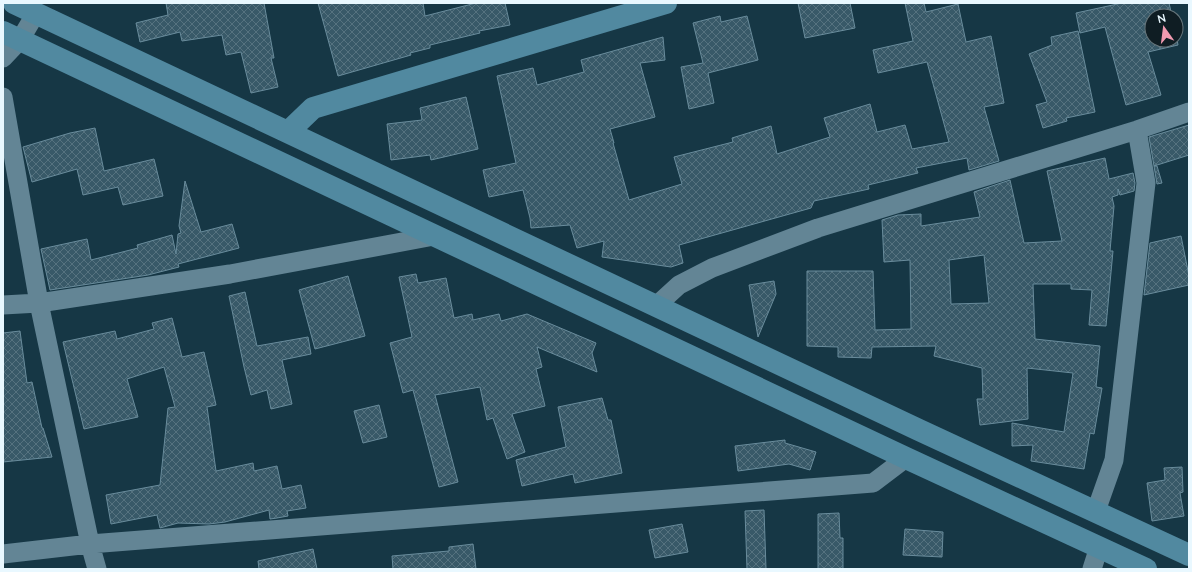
<svg xmlns="http://www.w3.org/2000/svg" width="1192" height="572" font-family="Mulish,sans-serif">
  <style>
    .building { fill: url(#building-cross-hatch); stroke: #698c9c; fill-rule: evenodd }
    .lines { fill: none; stroke-linecap: round; stroke-linejoin: round }
    .street { stroke: #638595; stroke-width: 19 }
    .secondary { stroke: #5189a0; stroke-width: 22 }
  </style>
  <defs>
    <pattern id="building-cross-hatch" width="8" height="8" patternUnits="userSpaceOnUse"><rect width="8" height="8" fill="#385968"/><path d="M0 0l8 8M0 8l8-8" fill="none" stroke="#55727f"/></pattern>
  </defs>
  <rect width="100%" height="100%" fill="#163745"/>
  <path class="building" d="M 166,3 L 264,3 L 274,58 L 271,58 L 278,87 L 251,93 L 241,52 L 226,55 L 222,35 L 182,41 L 180,32 L 140,42 L 136,23 L 168,15 Z
    M 318,3 L 423,3 L 425,16 L 476,3 L 505,3 L 510,25 L 479,31 L 480,33 L 430,45 L 430,48 L 410,53 L 411,55 L 338,76 Z
    M 798,3 L 850,3 L 855,28 L 805,38 Z
    M 905,3 L 924,3 L 926,12 L 958,4 L 966,42 L 991,36 L 1004,103 L 984,107 L 999,161 L 969,170 L 967,158 L 916,168 L 918,173 L 868,185 L 869,189 L 814,201 L 811,208 L 679,245 L 683,263 L 671,267 L 602,257 L 604,241 L 577,248 L 570,225 L 531,228 L 530,218 L 523,190 L 489,197 L 483,170 L 516,163 L 497,76 L 533,68 L 537,85 L 584,72 L 581,60 L 663,37 L 665,60 L 640,63 L 655,117 L 610,129 L 614,143 L 613,143 L 629,200 L 682,184 L 674,157 L 733,142 L 732,138 L 771,126 L 777,154 L 830,137 L 824,118 L 870,104 L 877,132 L 905,125 L 912,149 L 949,142 L 927,62 L 878,73 L 873,50 L 913,41 Z
    M 1122,3 L 1169,3 L 1172,16 L 1152,16 L 1152,40 L 1176,40 L 1176,34 L 1178,45 L 1148,52 L 1161,95 L 1126,105 L 1105,27 L 1080,33 L 1076,13 Z
    M 720,16 L 721,22 L 747,16 L 758,60 L 708,73 L 714,103 L 689,109 L 681,67 L 703,63 L 693,23 Z
    M 1078,31 L 1095,112 L 1066,118 L 1067,121 L 1043,128 L 1036,105 L 1047,102 L 1029,54 L 1052,45 L 1051,37 Z
    M 466,97 L 478,149 L 431,160 L 430,155 L 391,160 L 387,124 L 422,120 L 420,108 Z
    M 1189,125 L 1189,155 L 1154,166 L 1149,137 Z
    M 95,128 L 104,171 L 154,159 L 163,196 L 123,205 L 118,187 L 83,195 L 77,169 L 32,182 L 23,147 L 70,133 Z
    M 1105,158 L 1109,179 L 1133,173 L 1135,183 L 1134,191 L 1120,195 L 1118,189 L 1118,195 L 1112,197 L 1114,206 L 1110,251 L 1113,251 L 1106,326 L 1089,325 L 1092,290 L 1071,289 L 1071,284 L 1033,284 L 1035,339 L 1100,346 L 1096,387 L 1102,388 L 1094,434 L 1090,433 L 1084,469 L 1031,461 L 1033,445 L 1012,446 L 1012,423 L 1064,432 L 1073,373 L 1027,368 L 1028,419 L 980,425 L 977,399 L 983,399 L 982,368 L 934,356 L 936,346 L 872,347 L 871,358 L 838,357 L 838,347 L 807,346 L 807,271 L 873,271 L 875,330 L 911,329 L 910,260 L 884,262 L 882,220 L 898,215 L 921,214 L 921,226 L 980,217 L 974,192 L 1010,180 L 1024,243 L 1062,241 L 1047,171 ZM 984,255 L 989,303 L 951,304 L 949,260 Z
    M 1154,166 L 1157,166 L 1162,183 L 1157,184 Z
    M 185,181 L 201,232 L 232,224 L 239,248 L 178,264 L 179,267 L 148,275 L 50,290 L 41,249 L 87,239 L 91,260 L 138,248 L 137,245 L 172,235 L 176,254 L 178,234 L 181,233 L 179,226 Z
    M 1181,236 L 1189,276 L 1189,285 L 1144,295 L 1150,243 Z
    M 416,274 L 418,283 L 446,278 L 454,318 L 472,314 L 473,320 L 499,314 L 501,321 L 527,314 L 596,343 L 592,353 L 597,372 L 537,347 L 542,367 L 536,369 L 545,406 L 512,414 L 525,452 L 507,459 L 493,418 L 487,420 L 480,387 L 435,395 L 458,482 L 439,487 L 413,390 L 403,393 L 390,343 L 412,337 L 399,277 Z
    M 348,276 L 365,336 L 315,349 L 299,290 Z
    M 774,281 L 776,294 L 758,337 L 749,285 Z
    M 245,292 L 257,346 L 308,337 L 311,354 L 282,360 L 292,404 L 271,409 L 267,390 L 251,395 L 244,367 L 229,296 Z
    M 172,318 L 182,357 L 204,352 L 216,405 L 207,407 L 216,471 L 253,463 L 254,471 L 277,466 L 282,489 L 301,485 L 306,508 L 287,511 L 288,516 L 277,518 L 270,519 L 269,510 L 225,522 L 209,524 L 178,523 L 160,528 L 157,515 L 111,524 L 106,495 L 160,485 L 168,408 L 175,407 L 164,367 L 127,379 L 138,417 L 84,429 L 63,342 L 115,331 L 117,339 L 154,329 L 152,323 Z
    M 20,331 L 27,383 L 32,382 L 42,428 L 43,428 L 52,457 L 3,462 L 3,333 Z
    M 602,398 L 608,420 L 611,420 L 622,473 L 575,483 L 573,474 L 522,486 L 516,460 L 566,447 L 558,407 Z
    M 379,405 L 387,437 L 363,443 L 354,411 Z
    M 785,440 L 785,443 L 816,452 L 810,470 L 789,464 L 738,471 L 735,446 Z
    M 1182,467 L 1183,492 L 1180,493 L 1184,516 L 1152,521 L 1147,483 L 1165,480 L 1164,468 Z
    M 764,510 L 766,569 L 747,569 L 745,511 Z
    M 839,513 L 840,538 L 843,538 L 843,569 L 818,569 L 818,514 Z
    M 682,524 L 688,552 L 655,558 L 649,530 Z
    M 905,529 L 943,532 L 942,557 L 903,555 Z
    M 473,544 L 476,569 L 393,569 L 392,556 L 449,551 L 449,547 Z
    M 313,549 L 317,569 L 259,569 L 258,561 Z"/>
  <g class="lines">
    <path class="street" d="M 3,58 L 20,40 L 36,13
      M 3,97 L 39,303 L 90,544 L 97,569
      M 3,305 L 39,303 L 230,274 L 434,236
      M 656,306 L 679,285 L 712,268 L 818,228 L 1137,130 L 1189,112
      M 1096,511 L 1114,460 L 1146,183 L 1137,130
      M 3,554 L 90,544 L 873,483 L 906,458
      M 1092,569 L 1099,547"/>
    <path class="secondary" d="M 14,3 L 919,430 L 1189,555
      M 3,32 L 906,458 L 1146,569
      M 288,132 L 313,108 L 666,3"/>
  </g>
  <rect width="1192" height="572" fill="none" stroke="#e9f8ff" stroke-width="8"/>
  <g transform="translate(1164 28) rotate(346)"><circle r="19" fill="#0f1d23" stroke="#66757b"/>
  <path d="M0-3L7 15L0 10L-7 15Z" fill="#f19ab0"/>
  <text y="-6" font-size="11" font-weight="bold" text-anchor="middle" fill="#e9f8ff">N</text>
  </g>
</svg>
